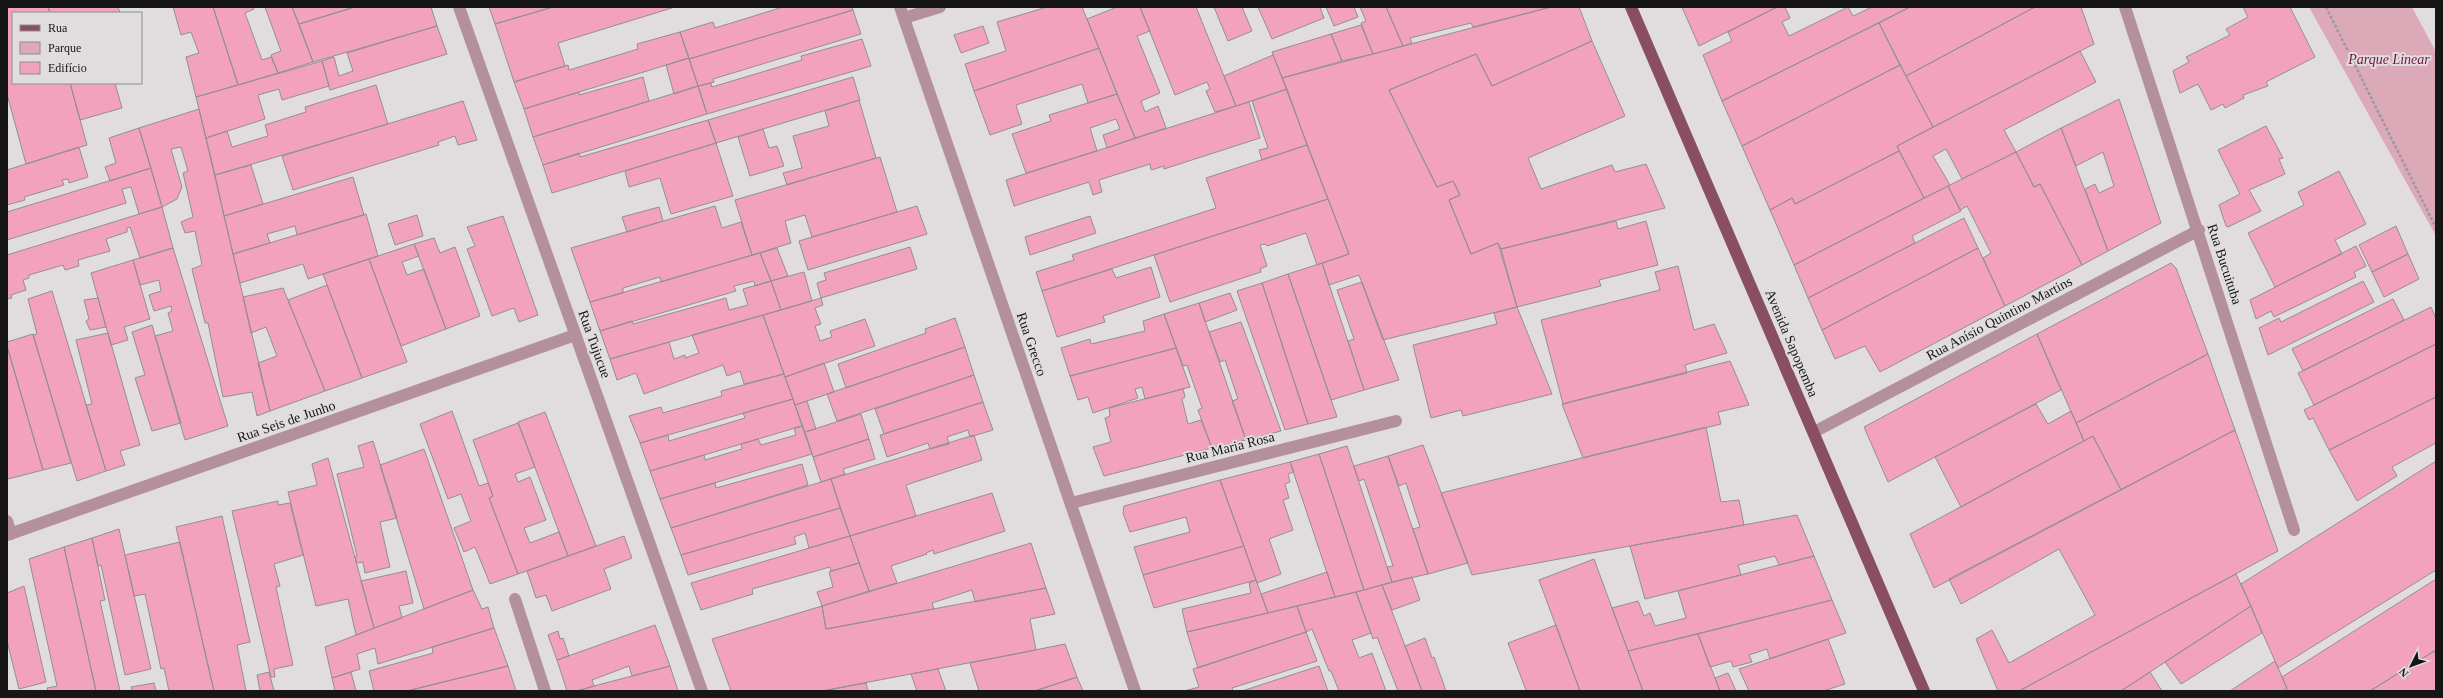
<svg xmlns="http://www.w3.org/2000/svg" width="2443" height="698" font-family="Georgia,serif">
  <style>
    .green { fill: #dca9b9 }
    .building { fill: #f2a2bc; stroke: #938f91 }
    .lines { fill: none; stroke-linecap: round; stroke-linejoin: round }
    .path { stroke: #9c999a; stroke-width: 2.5; stroke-dasharray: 3 2; stroke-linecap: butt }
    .minor { stroke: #b3909b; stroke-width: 12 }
    .major { stroke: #8a4e63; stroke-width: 12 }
    .labels { text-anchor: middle; stroke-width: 4; stroke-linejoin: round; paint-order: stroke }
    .park-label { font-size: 14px; font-style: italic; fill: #70143f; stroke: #e1ddde }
    .street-label { font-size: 14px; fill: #171616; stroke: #e1ddde }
  </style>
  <rect width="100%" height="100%" fill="#e1ddde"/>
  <path class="green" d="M 2309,7 L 2412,7 L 2436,52 L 2436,236 Z"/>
  <path class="building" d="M 7,7 L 48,7 L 50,13 L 13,13 L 13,83 L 70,83 L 87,145 L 26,164 L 7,94 Z
    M 48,7 L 118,7 L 120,13 L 50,13 Z
    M 173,7 L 213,7 L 238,85 L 196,97 L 186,57 L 199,53 L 191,32 L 181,35 Z
    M 213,7 L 253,7 L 254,9 L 245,13 L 262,60 L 271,57 L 278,73 L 238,85 Z
    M 265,7 L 292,7 L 313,62 L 278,73 L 271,55 L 281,51 Z
    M 292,7 L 355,7 L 299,24 Z
    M 355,7 L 431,7 L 437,26 L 313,62 L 299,24 Z
    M 489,7 L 553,7 L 495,24 Z
    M 553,7 L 675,7 L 558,43 L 565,66 L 514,82 L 495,24 Z
    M 783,7 L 852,7 L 853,10 L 689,59 L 680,32 L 713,22 L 715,28 Z
    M 1047,7 L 1082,7 L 1099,48 L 974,91 L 965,64 L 1006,51 L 997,22 Z
    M 1117,7 L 1140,7 L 1150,31 L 1137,36 L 1160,93 L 1141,101 L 1145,112 L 1158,106 L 1166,128 L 1135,138 L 1087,19 Z
    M 1140,7 L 1196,7 L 1236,106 L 1215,112 L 1206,91 L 1210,89 L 1207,82 L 1175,95 Z
    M 1214,7 L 1242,7 L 1252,31 L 1228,41 Z
    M 1258,7 L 1320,7 L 1324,18 L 1272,39 Z
    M 1326,7 L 1354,7 L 1358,17 L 1334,26 Z
    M 1360,7 L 1386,7 L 1403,46 L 1373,54 L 1361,23 L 1366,21 Z
    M 1386,7 L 1551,7 L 1473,27 L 1471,23 L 1410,38 L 1412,43 L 1403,46 Z
    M 1551,7 L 1579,7 L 1592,41 L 1492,86 L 1476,54 L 1389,90 L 1437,187 L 1453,181 L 1460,195 L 1449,200 L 1471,254 L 1498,243 L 1517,307 L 1383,340 L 1359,275 L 1329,285 L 1322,263 L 1349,254 L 1282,78 Z
    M 1682,7 L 1777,7 L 1699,46 Z
    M 1777,7 L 1785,7 L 1790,18 L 1782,22 L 1789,36 L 1848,7 L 1853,16 L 1872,7 L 1910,7 L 1722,101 L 1703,55 L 1732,41 L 1728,32 Z
    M 1910,7 L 2035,7 L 1906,76 L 1879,23 Z
    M 2035,7 L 2081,7 L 2094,44 L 1933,127 L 1906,76 Z
    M 2243,7 L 2290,7 L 2315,57 L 2266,82 L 2268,86 L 2243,95 L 2244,98 L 2225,108 L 2223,104 L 2211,110 L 2198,84 L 2180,93 L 2173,71 L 2189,62 L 2186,57 L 2230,35 L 2226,29 L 2248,17 Z
    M 853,10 L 861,34 L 713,79 L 714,82 L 698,86 L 689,59 Z
    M 1879,23 L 1900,65 L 1742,146 L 1722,101 Z
    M 1361,25 L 1373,54 L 1342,61 L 1331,34 Z
    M 437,26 L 447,54 L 330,90 L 322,61 L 334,57 L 339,76 L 353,71 L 347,53 Z
    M 983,26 L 989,43 L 961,53 L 954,35 Z
    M 680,32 L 689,58 L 524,109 L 514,82 L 568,65 L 569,70 L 638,49 L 637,44 Z
    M 1331,34 L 1342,61 L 1282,78 L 1272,52 Z
    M 862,39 L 871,66 L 707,114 L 698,86 L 711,83 L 712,87 L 802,60 L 801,56 Z
    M 1592,41 L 1625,116 L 1528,158 L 1541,189 L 1612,165 L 1615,172 L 1646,164 L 1665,208 L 1501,249 L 1498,243 L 1471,254 L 1449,200 L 1460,195 L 1453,181 L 1437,187 L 1389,90 L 1476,54 L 1492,86 Z
    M 1099,48 L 1117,94 L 1088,103 L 1082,84 L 1016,105 L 1022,124 L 990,135 L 974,91 Z
    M 2080,51 L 2096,82 L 2004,130 L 2016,152 L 1962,179 L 1946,149 L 1933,156 L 1950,185 L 1924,198 L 1897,146 Z
    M 1273,55 L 1287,89 L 1236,106 L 1224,76 Z
    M 689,58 L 698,86 L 674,94 L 666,65 Z
    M 322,61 L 329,86 L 282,100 L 279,89 L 258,95 L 265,119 L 206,138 L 196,97 Z
    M 1900,65 L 1933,127 L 1897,146 L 1899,151 L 1795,204 L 1792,198 L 1770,210 L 1742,146 Z
    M 643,77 L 649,101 L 533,137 L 524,109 L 579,92 L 579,95 Z
    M 853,77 L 860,100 L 716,143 L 708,120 Z
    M 70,83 L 115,83 L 122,108 L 80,120 Z
    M 376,85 L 388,124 L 215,175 L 206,138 L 227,131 L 232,147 L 268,136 L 265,125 L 306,112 L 305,107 Z
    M 698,86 L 707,114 L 543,165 L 533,137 Z
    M 1287,89 L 1307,145 L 1262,160 L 1259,150 L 1268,148 L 1252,101 Z
    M 1117,94 L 1135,138 L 1107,148 L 1103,135 L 1120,129 L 1116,119 L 1090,128 L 1097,151 L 1026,173 L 1012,134 L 1051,121 L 1049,115 Z
    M 2119,99 L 2161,223 L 2108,251 L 2085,189 L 2095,184 L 2099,193 L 2114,186 L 2103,152 L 2076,166 L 2061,128 Z
    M 859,100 L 876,158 L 787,185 L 783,173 L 802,168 L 793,136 L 829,126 L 825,111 Z
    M 463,101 L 477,140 L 458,145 L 455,136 L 438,142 L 439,145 L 293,190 L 282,156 Z
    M 1249,102 L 1260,138 L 1164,169 L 1164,166 L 1151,170 L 1150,164 L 1099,180 L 1102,192 L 1093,195 L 1089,182 L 1014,206 L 1006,180 Z
    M 199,109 L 270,411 L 257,416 L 252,392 L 223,397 L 208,323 L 205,323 L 192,269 L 202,265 L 195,231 L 185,233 L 181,222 L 193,217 L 183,173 L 188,171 L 181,147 L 171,149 L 182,187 L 177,199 L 162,207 L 139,128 Z
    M 708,120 L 716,143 L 552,193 L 543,165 L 579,153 L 580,157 Z
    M 2266,126 L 2283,158 L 2279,159 L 2285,174 L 2249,190 L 2261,211 L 2228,227 L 2226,226 L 2219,205 L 2240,194 L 2218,150 Z
    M 139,128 L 151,168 L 110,181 L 105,167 L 116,163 L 109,138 Z
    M 2061,128 L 2108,251 L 2082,265 L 2040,184 L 2034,187 L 2016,152 Z
    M 763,129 L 769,148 L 777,146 L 784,166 L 750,176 L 738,137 Z
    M 716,143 L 733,196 L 671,214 L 660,178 L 629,187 L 625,171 Z
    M 1307,145 L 1328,199 L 1042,291 L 1036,272 L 1074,260 L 1072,255 L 1216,208 L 1206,178 Z
    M 79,147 L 88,177 L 69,183 L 68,179 L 62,180 L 64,185 L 24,197 L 25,200 L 7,205 L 7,170 Z
    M 1899,151 L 1924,198 L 1794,265 L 1770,210 L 1792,198 L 1795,204 Z
    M 2016,152 L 2034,187 L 2040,184 L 2082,265 L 2005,306 L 1983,258 L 1991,253 L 1967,206 L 1960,210 L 1948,186 Z
    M 880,157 L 897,212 L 812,237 L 805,215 L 785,221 L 791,243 L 752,255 L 735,200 Z
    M 251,165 L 263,204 L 224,216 L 215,175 Z
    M 151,168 L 162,207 L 139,214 L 131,187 L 122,189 L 126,203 L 7,240 L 7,212 Z
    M 2339,171 L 2366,224 L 2335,240 L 2342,254 L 2275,287 L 2248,233 L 2304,205 L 2298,192 Z
    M 353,177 L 364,215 L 297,235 L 295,226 L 267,234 L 270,243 L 233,254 L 224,216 Z
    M 1948,186 L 1961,211 L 1912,236 L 1915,243 L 1808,298 L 1794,265 Z
    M 1328,199 L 1349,254 L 1317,265 L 1306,233 L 1267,246 L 1265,244 L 1260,245 L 1267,266 L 1260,269 L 1261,272 L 1170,302 L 1154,255 Z
    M 715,206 L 722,228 L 741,222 L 752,255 L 661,282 L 660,277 L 623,288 L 623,293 L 590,302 L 571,248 Z
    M 917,206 L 927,234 L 808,270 L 799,241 Z
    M 162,207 L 173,248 L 140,258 L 130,227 L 127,228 L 127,232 L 106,239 L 110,251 L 78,260 L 79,266 L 65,270 L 63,265 L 29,275 L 29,278 L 23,280 L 26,290 L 11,295 L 12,298 L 7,299 L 7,255 Z
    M 659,207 L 663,221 L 627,232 L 622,217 Z
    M 366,214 L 378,256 L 308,279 L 303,264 L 240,283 L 233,254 Z
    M 417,215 L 423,236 L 395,245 L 388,224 Z
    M 503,216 L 538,315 L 519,322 L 514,308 L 492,316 L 467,249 L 475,246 L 467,227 Z
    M 1090,216 L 1096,233 L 1030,255 L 1025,237 Z
    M 1964,218 L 1978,248 L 1822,330 L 1808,298 Z
    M 1616,221 L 1618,229 L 1646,221 L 1658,265 L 1599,280 L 1601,286 L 1517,307 L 1501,249 Z
    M 2396,226 L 2408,254 L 2372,272 L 2359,245 Z
    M 434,238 L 440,253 L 455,247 L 480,316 L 446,329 L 414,244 Z
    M 414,244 L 419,256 L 402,262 L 407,275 L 424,269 L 446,329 L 401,346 L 369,259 Z
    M 2356,246 L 2366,266 L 2354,272 L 2356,277 L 2274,317 L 2271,311 L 2256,319 L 2250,300 Z
    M 910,247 L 917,269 L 821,298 L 817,283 L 826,280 L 824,273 Z
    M 173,248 L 228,426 L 185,440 L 155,336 L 173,331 L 168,313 L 172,311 L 171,306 L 154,311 L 149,295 L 161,291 L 159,280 L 140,285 L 133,260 Z
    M 777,248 L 788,276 L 771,281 L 760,253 Z
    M 1978,248 L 2005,306 L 1880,372 L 1865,346 L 1835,359 L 1822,330 Z
    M 760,253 L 771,281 L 755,286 L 754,281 L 734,286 L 736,291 L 600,331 L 590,302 Z
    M 2408,254 L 2419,279 L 2384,297 L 2372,272 Z
    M 369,259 L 407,362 L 362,378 L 323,274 Z
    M 133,260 L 150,319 L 124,327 L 128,340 L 111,345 L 91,273 Z
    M 1322,263 L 1364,390 L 1331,400 L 1288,274 Z
    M 2171,263 L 2176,268 L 2208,354 L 2076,423 L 2037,334 Z
    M 1678,266 L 1694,330 L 1714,324 L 1727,353 L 1685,365 L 1687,373 L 1563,404 L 1541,320 L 1660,290 L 1655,272 Z
    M 1151,267 L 1160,297 L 1103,316 L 1105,322 L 1057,337 L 1042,291 L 1112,269 L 1116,278 Z
    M 804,272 L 812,301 L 781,310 L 771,281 Z
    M 1288,274 L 1337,417 L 1308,424 L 1262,283 Z
    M 771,281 L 781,310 L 610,359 L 600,331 L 632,321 L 633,324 L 726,298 L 729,310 L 748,305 L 743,289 Z
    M 2363,281 L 2374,302 L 2268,355 L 2259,328 L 2279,318 L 2281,322 Z
    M 1362,282 L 1399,380 L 1364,390 L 1348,341 L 1354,339 L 1337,290 Z
    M 1262,283 L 1308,424 L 1285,430 L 1237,291 Z
    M 327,285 L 362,378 L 325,391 L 288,300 Z
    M 283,288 L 325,391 L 270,411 L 258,363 L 277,356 L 266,327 L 251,333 L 243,297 Z
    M 52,291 L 106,471 L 77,481 L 33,335 L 37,334 L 28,299 Z
    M 1230,293 L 1237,310 L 1205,322 L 1199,303 Z
    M 98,298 L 106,327 L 90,330 L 86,321 L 89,319 L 84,300 Z
    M 821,298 L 823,305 L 815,308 L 821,324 L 815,326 L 820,341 L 832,337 L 830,331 L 865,319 L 875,346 L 785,377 L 763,315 Z
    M 2393,299 L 2404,320 L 2303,371 L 2292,349 Z
    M 1199,303 L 1246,440 L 1212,448 L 1198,410 L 1202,408 L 1187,365 L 1183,366 L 1164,314 Z
    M 1517,307 L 1552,394 L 1463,416 L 1461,410 L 1431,418 L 1413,345 L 1497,324 L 1494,313 Z
    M 2431,307 L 2436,319 L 2436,344 L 2314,405 L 2298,373 Z
    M 1164,314 L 1176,348 L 1070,376 L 1061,348 L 1090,339 L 1091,344 L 1145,331 L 1143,321 Z
    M 763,315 L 784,374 L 744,384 L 740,371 L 727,376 L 723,365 L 644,394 L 636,373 L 617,380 L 610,359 L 669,342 L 674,359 L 685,355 L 685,358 L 699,353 L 692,335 Z
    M 955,318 L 965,347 L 846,388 L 838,364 L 926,333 L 925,329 Z
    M 1241,322 L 1281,431 L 1246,440 L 1232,401 L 1238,399 L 1225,360 L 1220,362 L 1209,332 Z
    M 152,325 L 181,423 L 152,431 L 135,378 L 145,375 L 132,332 Z
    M 108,333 L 140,445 L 120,451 L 125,465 L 106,471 L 86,405 L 92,404 L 76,340 Z
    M 33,334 L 71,463 L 43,470 L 7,346 L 7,342 Z
    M 2037,334 L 2061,390 L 1888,482 L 1864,427 Z
    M 2436,344 L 2436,397 L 2329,450 L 2313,418 L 2309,420 L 2304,410 Z
    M 7,346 L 43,470 L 8,479 L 7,475 Z
    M 965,347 L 974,375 L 837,421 L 827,394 Z
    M 1176,348 L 1190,387 L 1145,399 L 1142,387 L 1135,389 L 1138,398 L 1093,413 L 1088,397 L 1078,400 L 1070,376 Z
    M 2208,354 L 2235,430 L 2121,490 L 2093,436 L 2084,441 L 2076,423 Z
    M 1730,361 L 1749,405 L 1718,412 L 1721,424 L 1583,458 L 1562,404 Z
    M 824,363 L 834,392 L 795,405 L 785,377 Z
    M 784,374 L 793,399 L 640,443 L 629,416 L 661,407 L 663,413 L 722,396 L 721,391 Z
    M 974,375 L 983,402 L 884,434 L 875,409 Z
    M 1183,389 L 1185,397 L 1182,399 L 1188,424 L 1201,420 L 1212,448 L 1104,476 L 1093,447 L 1111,442 L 1105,418 L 1110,416 L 1109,408 Z
    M 2436,397 L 2436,443 L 2392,467 L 2397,476 L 2357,501 L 2329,450 Z
    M 793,399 L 802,426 L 650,471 L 640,443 L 668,435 L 669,441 L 745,418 L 743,413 Z
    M 807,401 L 816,429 L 805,432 L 795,405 Z
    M 983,402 L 993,430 L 970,437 L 968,430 L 947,437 L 949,444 L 930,449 L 928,443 L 887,457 L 880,435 Z
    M 2036,404 L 2048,424 L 2071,411 L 2084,441 L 1961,507 L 1935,457 Z
    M 452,411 L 479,486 L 488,483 L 493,496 L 489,498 L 518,574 L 490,584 L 475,547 L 464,552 L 454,528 L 471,521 L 461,494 L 448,499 L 420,424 Z
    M 545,412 L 596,546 L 568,556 L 518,422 Z
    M 861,414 L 869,439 L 813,457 L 805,432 Z
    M 518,423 L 535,467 L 515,474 L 518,482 L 530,477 L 546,520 L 524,528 L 530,543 L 559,532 L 568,556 L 518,574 L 489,498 L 493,496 L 473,440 Z
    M 802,426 L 812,454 L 660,499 L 650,471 L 704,455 L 705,460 L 742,449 L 741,444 L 758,439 L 761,445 L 796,435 L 794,428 Z
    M 1706,427 L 1721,502 L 1739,500 L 1744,525 L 1472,575 L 1441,493 Z
    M 2235,430 L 2278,551 L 2019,691 L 1998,691 L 1976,639 L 1992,630 L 2009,663 L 2095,615 L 2059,549 L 1961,604 L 1949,579 Z
    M 974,435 L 982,460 L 906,485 L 916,516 L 850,536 L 831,479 Z
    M 2093,436 L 2121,490 L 1934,588 L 1910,534 Z
    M 869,439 L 875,459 L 843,469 L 845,474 L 821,482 L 813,457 Z
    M 373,441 L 397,518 L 380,522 L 390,567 L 365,573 L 363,562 L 357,563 L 355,557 L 357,556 L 337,474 L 364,467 L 358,446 Z
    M 1423,445 L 1468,563 L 1428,574 L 1413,529 L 1420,527 L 1406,483 L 1399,486 L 1388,456 Z
    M 1347,446 L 1392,582 L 1364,590 L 1319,454 Z
    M 424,449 L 473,590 L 424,609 L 380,465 Z
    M 1319,454 L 1364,590 L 1335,597 L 1290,462 Z
    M 1388,456 L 1428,574 L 1392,582 L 1387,567 L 1393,566 L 1364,479 L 1359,481 L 1354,466 Z
    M 328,458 L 374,628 L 356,635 L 348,599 L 316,606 L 288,492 L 317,485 L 312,464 Z
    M 2436,461 L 2436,570 L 2278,668 L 2241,584 Z
    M 1290,462 L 1294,472 L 1288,474 L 1290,482 L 1285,484 L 1289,498 L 1283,500 L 1293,530 L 1269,539 L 1281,574 L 1257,583 L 1220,480 Z
    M 802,464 L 808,485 L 671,528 L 660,499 L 715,483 L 716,488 Z
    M 831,479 L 840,508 L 681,555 L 671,528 Z
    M 1220,480 L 1244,546 L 1143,575 L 1134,547 L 1190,532 L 1186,517 L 1130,532 L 1123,513 L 1124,506 Z
    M 992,493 L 1005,531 L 934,554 L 933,550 L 926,553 L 927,554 L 891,566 L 897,583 L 869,591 L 850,536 Z
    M 278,501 L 278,505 L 290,503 L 303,555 L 274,564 L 280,586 L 276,587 L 293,665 L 274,669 L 275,677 L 271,677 L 232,511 Z
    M 840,508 L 850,536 L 809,548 L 805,533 L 794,537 L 796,544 L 688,575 L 681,555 Z
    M 1797,515 L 1814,556 L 1779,565 L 1775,556 L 1738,565 L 1741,575 L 1645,599 L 1630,546 Z
    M 222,516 L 250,642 L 237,645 L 246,691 L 214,691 L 176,527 Z
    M 119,529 L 151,669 L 125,675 L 101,565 L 98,566 L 92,538 Z
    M 624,536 L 632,558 L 604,569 L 611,589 L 552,611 L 546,595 L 536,598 L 527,571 Z
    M 850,536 L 859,563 L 831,571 L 830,567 L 752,589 L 753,594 L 701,610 L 691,583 Z
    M 92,538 L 105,600 L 100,601 L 120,691 L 96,691 L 64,547 Z
    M 180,542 L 205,653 L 214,691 L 169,691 L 164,668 L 161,669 L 145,594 L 134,596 L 125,555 Z
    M 1031,543 L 1046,588 L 975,602 L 972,590 L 932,603 L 934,609 L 826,629 L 822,606 Z
    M 1244,546 L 1256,580 L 1154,608 L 1143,575 Z
    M 64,547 L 93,678 L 96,691 L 48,691 L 47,688 L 57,686 L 29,559 Z
    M 1814,556 L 1832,600 L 1628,651 L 1612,608 L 1638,601 L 1644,616 L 1650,613 L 1655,626 L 1686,618 L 1678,591 Z
    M 1594,559 L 1612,608 L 1643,691 L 1580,691 L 1539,580 Z
    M 859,563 L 869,591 L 822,606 L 817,592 L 833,587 L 829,572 Z
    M 406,571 L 413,603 L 399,606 L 402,618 L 374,628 L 361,581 Z
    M 1327,572 L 1335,597 L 1268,613 L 1261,594 Z
    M 2236,574 L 2251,606 L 2121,691 L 2019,691 Z
    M 1412,577 L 1420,600 L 1392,610 L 1382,585 Z
    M 2436,579 L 2436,650 L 2370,691 L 2288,691 L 2282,677 Z
    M 1256,580 L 1268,613 L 1187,632 L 1182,609 L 1251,593 L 1249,583 Z
    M 1382,585 L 1405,646 L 1422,691 L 1398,691 L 1377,637 L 1373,639 L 1356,592 Z
    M 24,586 L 46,682 L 19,689 L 7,641 L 7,593 Z
    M 1046,588 L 1055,614 L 1030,619 L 1036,650 L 822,691 L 731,691 L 712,639 L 822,606 L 826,629 Z
    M 473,590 L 482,609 L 488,607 L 494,628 L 378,664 L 375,648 L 357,654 L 360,669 L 332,678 L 325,647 Z
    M 1356,592 L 1371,633 L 1352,640 L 1359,658 L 1372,653 L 1386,691 L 1339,691 L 1331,671 L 1329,671 L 1312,629 L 1306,632 L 1297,606 Z
    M 1832,600 L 1846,633 L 1770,659 L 1767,649 L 1749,655 L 1752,662 L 1733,667 L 1731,661 L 1710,667 L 1698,634 Z
    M 1297,606 L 1306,632 L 1198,668 L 1187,632 Z
    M 2251,606 L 2262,633 L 2181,684 L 2165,662 Z
    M 655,625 L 670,666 L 632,676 L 629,666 L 592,680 L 594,686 L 577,691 L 567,691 L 557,660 Z
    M 1556,625 L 1580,691 L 1524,691 L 1526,690 L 1508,643 Z
    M 494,628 L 508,666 L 407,691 L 374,691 L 369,671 L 433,653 L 432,647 Z
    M 558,631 L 560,639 L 563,638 L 569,656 L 557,660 L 548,635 Z
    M 1306,632 L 1317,661 L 1232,688 L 1233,691 L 1184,691 L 1199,687 L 1193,669 Z
    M 1698,634 L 1720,691 L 1643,691 L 1628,651 Z
    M 1425,638 L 1432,658 L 1434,657 L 1446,691 L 1422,691 L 1405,646 Z
    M 1828,639 L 1845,684 L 1823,691 L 1749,691 L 1739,669 Z
    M 1065,644 L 1077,677 L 1035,691 L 979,691 L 970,663 Z
    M 2434,651 L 2436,655 L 2436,691 L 2370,691 Z
    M 2275,661 L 2287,688 L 2283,691 L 2230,691 Z
    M 508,666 L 516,691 L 407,691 Z
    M 670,666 L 678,691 L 577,691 L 594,686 Z
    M 1319,666 L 1328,691 L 1242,691 Z
    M 938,669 L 946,691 L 917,691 L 911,674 Z
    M 269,672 L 274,691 L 260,691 L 257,675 Z
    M 351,672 L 356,691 L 335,691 L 332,678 Z
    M 2150,672 L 2162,691 L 2121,691 Z
    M 1728,673 L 1736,691 L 1720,691 L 1715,678 Z
    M 1077,677 L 1083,691 L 1035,691 Z
    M 154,683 L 156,691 L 132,691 L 131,687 Z
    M 866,683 L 868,691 L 823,691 Z"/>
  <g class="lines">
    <path class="path" d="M 2326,7 L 2436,228"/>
    <path class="minor" d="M 459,7 L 702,691
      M 900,7 L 1135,691
      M 2125,7 L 2294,530
      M 904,18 L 940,7
      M 1814,432 L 2199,230
      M 1071,503 L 1396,421
      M 7,521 L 11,534
      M 7,535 L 575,335
      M 515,599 L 545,691"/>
    <path class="major" d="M 1631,7 L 1924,691"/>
  </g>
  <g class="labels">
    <g class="park-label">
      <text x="2389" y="64">Parque Linear</text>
    </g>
    <g class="street-label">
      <text transform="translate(2225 264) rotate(72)" y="5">Rua Bucuituba</text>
      <text transform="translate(1999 318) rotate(-28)" y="5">Rua Anísio Quintino Martins</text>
      <text transform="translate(1792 343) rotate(67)" y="5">Avenida Sapopemba</text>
      <text transform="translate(595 344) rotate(70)" y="5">Rua Tujucue</text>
      <text transform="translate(1032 344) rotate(71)" y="5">Rua Grecco</text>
      <text transform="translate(286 421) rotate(-19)" y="5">Rua Seis de Junho</text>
      <text transform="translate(1230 447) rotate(-14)" y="5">Rua Maria Rosa</text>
    </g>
  </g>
  <rect width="2443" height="698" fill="none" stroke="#171616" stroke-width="16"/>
  <rect x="12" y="12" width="130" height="72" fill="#e1ddde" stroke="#908d8e"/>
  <rect x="20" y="25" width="20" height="6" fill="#8a4e63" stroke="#908d8e"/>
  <text x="48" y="32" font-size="12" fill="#171616">Rua</text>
  <rect x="20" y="42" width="20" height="12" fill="#dca9b9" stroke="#908d8e"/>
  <text x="48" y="52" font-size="12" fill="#171616">Parque</text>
  <rect x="20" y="62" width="20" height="12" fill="#f2a2bc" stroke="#908d8e"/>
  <text x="48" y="72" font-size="12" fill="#171616">Edifício</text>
  <g transform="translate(2411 666) rotate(228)" stroke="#e1ddde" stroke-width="3" paint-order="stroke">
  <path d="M0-3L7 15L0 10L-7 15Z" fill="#171616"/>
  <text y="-6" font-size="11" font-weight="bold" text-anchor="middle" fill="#171616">N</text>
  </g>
</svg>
